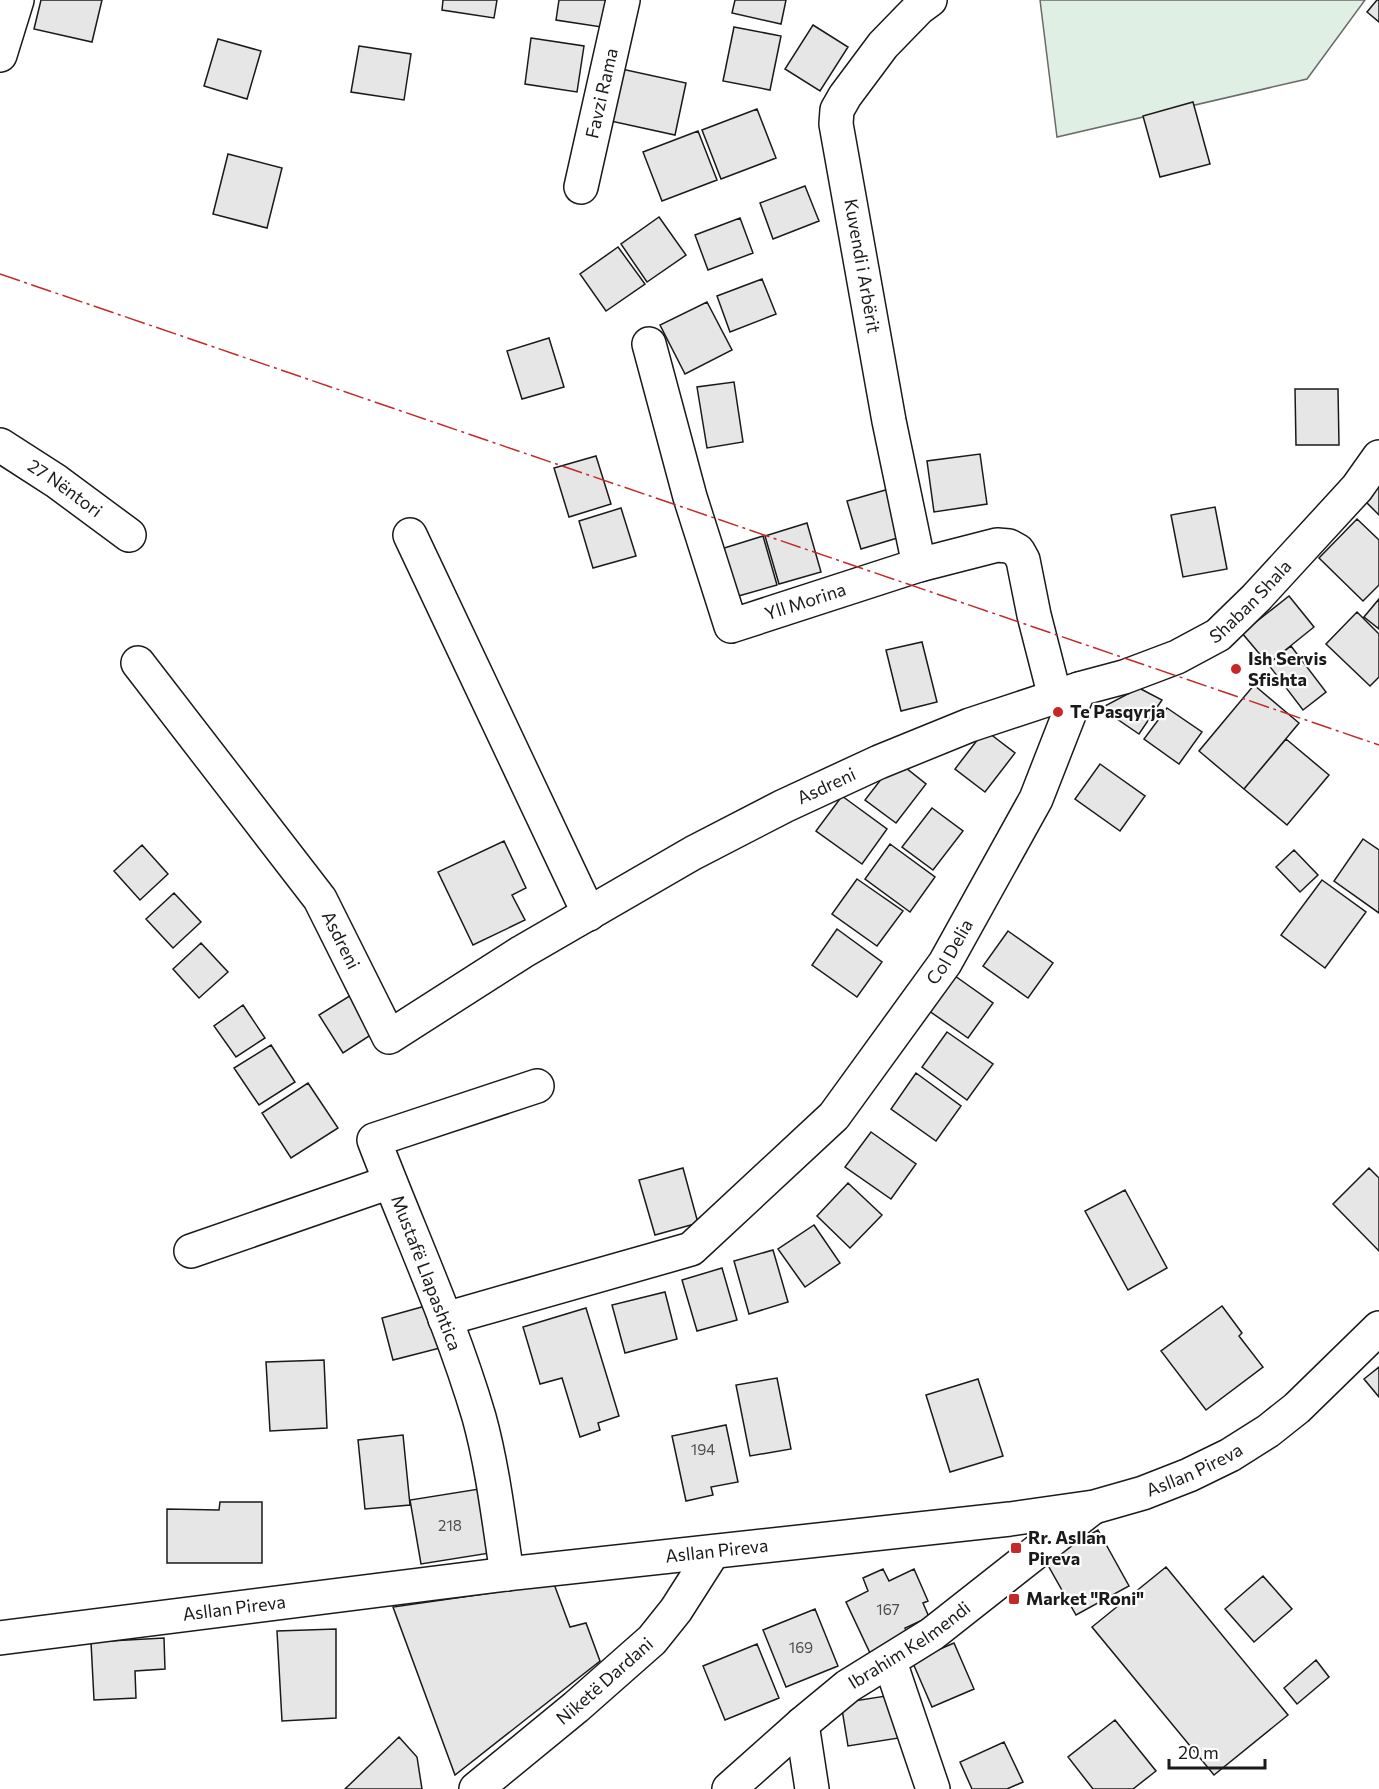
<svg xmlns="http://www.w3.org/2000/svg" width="1379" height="1789" font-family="Commissioner,sans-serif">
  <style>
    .green { fill: #e0efe3; stroke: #6a6a6a; stroke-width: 1.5 }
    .building { fill: #e6e6e6; stroke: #1a1a1a; stroke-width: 1.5 }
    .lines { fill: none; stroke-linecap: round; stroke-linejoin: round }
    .minor-casing { stroke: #1a1a1a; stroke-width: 36 }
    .minor { stroke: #fff; stroke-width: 33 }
    .power { stroke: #c62828; stroke-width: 1.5; stroke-dasharray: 21 4.5 3 4.5; stroke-linecap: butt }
    .poi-dot { fill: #c62828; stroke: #fff; stroke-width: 2 }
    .labels { text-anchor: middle; stroke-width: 4.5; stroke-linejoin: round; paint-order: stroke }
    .number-label { font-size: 15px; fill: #4d4d4d }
    .street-label { font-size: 18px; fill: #1a1a1a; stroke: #fff }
    .poi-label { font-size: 18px; font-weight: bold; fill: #1a1a1a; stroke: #fff; text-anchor: start }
  </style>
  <rect width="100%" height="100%" fill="#fff"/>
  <path class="green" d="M 1040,0 L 1365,0 L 1307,79 L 1057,137 Z"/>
  <path class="building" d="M 41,0 L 102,0 L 92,42 L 34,29 Z
    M 443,0 L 497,0 L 494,18 L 442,10 Z
    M 559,0 L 613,0 L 608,28 L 556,20 Z
    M 735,0 L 786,0 L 781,24 L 732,13 Z
    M 1377,0 L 1379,0 L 1379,22 L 1367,12 Z
    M 813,25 L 848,47 L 820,91 L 785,69 Z
    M 734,27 L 781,36 L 770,90 L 723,81 Z
    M 531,38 L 584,46 L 577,92 L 525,84 Z
    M 218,39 L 261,51 L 247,99 L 204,86 Z
    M 359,46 L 411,54 L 404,100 L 351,92 Z
    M 617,68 L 686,83 L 675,135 L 606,120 Z
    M 1193,102 L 1210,164 L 1160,177 L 1143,116 Z
    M 757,109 L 776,158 L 721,179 L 702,130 Z
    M 698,131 L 717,180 L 662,201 L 643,152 Z
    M 228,154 L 282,168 L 267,228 L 213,214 Z
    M 805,186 L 819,221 L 773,239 L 760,203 Z
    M 659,217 L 686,255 L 647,282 L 621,244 Z
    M 740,218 L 753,253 L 708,270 L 695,235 Z
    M 618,247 L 645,284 L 606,311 L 580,274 Z
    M 762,279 L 776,314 L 730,332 L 717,296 Z
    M 707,302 L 732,350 L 685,374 L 660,325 Z
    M 549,338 L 564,387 L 522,399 L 507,351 Z
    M 734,382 L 743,442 L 707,448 L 697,387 Z
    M 1295,389 L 1338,389 L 1339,445 L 1296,445 Z
    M 980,454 L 987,504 L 934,512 L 927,461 Z
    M 596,456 L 611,504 L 569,517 L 554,468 Z
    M 1379,467 L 1379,515 L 1355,491 Z
    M 889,489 L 904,536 L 861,549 L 847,501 Z
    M 1215,507 L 1227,569 L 1183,577 L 1171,515 Z
    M 621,508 L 636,556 L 593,568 L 579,521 Z
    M 1357,519 L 1379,540 L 1379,585 L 1363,601 L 1319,558 Z
    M 807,523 L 821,572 L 779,584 L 765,536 Z
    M 763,536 L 777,585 L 735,597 L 721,549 Z
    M 1289,596 L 1314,627 L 1268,664 L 1242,633 Z
    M 1379,599 L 1379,629 L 1364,617 Z
    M 1357,612 L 1379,634 L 1379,677 L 1370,686 L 1326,644 Z
    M 922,642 L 937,702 L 901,711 L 886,650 Z
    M 1291,646 L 1326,692 L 1303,710 L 1268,664 Z
    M 1254,685 L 1299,723 L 1244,789 L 1199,751 Z
    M 1139,688 L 1162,700 L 1139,734 L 1101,708 Z
    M 1167,708 L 1202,732 L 1179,764 L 1144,739 Z
    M 985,730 L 1015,753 L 985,792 L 955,769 Z
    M 1286,739 L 1329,775 L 1287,825 L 1244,789 Z
    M 896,760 L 926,784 L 896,823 L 865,800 Z
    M 1100,764 L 1145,796 L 1120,831 L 1075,799 Z
    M 842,796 L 887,829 L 862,864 L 816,831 Z
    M 932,808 L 963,831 L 933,870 L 902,847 Z
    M 1363,839 L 1379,850 L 1379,913 L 1334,881 Z
    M 504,841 L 526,888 L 512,895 L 525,920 L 473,945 L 438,872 Z
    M 890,844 L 935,877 L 910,912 L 865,879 Z
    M 142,845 L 168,874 L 140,900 L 114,871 Z
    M 1294,850 L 1318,875 L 1300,892 L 1276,867 Z
    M 857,879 L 903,911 L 877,946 L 832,914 Z
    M 1322,880 L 1366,912 L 1325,968 L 1281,935 Z
    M 174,893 L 201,922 L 173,948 L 146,919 Z
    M 837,929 L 882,962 L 857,997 L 812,965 Z
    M 1008,931 L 1053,963 L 1028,998 L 983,966 Z
    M 201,943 L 228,972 L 199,998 L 173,969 Z
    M 948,971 L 993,1003 L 968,1038 L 922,1006 Z
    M 356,992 L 380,1029 L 343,1053 L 319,1015 Z
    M 243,1005 L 265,1038 L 236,1057 L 214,1026 Z
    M 947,1032 L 993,1064 L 967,1100 L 922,1067 Z
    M 271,1045 L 295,1082 L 259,1105 L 234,1068 Z
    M 916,1073 L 961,1106 L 936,1141 L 891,1109 Z
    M 308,1083 L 338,1128 L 291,1158 L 262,1113 Z
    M 871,1132 L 916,1164 L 891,1199 L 845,1167 Z
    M 683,1168 L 698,1223 L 655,1235 L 639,1180 Z
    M 1369,1168 L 1379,1178 L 1379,1251 L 1333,1204 Z
    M 848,1183 L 882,1215 L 850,1248 L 817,1216 Z
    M 1125,1190 L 1167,1268 L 1128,1290 L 1085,1211 Z
    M 814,1225 L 840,1263 L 805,1287 L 778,1249 Z
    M 773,1250 L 788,1302 L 749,1314 L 734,1261 Z
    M 722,1268 L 737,1320 L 697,1331 L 682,1280 Z
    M 665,1292 L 677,1339 L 625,1353 L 612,1305 Z
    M 429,1305 L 440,1348 L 393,1360 L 382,1318 Z
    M 1222,1306 L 1242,1333 L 1239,1336 L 1263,1367 L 1206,1410 L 1161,1351 Z
    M 586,1308 L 619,1416 L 598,1423 L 600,1430 L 580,1437 L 562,1378 L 540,1384 L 523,1327 Z
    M 324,1360 L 327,1428 L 270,1431 L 266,1362 Z
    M 1379,1367 L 1379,1397 L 1364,1379 Z
    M 777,1378 L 791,1449 L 750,1456 L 736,1385 Z
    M 978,1379 L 1003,1456 L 950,1472 L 926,1395 Z
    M 726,1425 L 738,1482 L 711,1487 L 713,1495 L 686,1501 L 672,1436 Z
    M 403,1435 L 410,1505 L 365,1509 L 358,1440 Z
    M 479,1489 L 490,1553 L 421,1564 L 410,1500 Z
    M 220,1502 L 262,1502 L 262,1563 L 167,1563 L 167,1509 L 219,1510 Z
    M 1098,1530 L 1129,1586 L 1076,1615 L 1045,1560 Z
    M 1166,1567 L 1288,1715 L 1214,1775 L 1092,1627 Z
    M 883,1569 L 889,1581 L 914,1569 L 928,1601 L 923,1603 L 929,1617 L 905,1628 L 909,1636 L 870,1653 L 846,1602 L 868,1591 L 863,1578 Z
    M 1263,1576 L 1292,1609 L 1254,1642 L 1225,1609 Z
    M 554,1584 L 570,1627 L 586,1623 L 600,1661 L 455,1775 L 393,1607 Z
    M 815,1609 L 838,1666 L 786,1687 L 763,1630 Z
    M 336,1629 L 336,1718 L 282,1721 L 277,1631 Z
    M 164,1638 L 165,1669 L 135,1671 L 136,1698 L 94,1700 L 91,1642 Z
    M 954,1643 L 974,1689 L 932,1707 L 912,1661 Z
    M 757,1644 L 779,1698 L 725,1720 L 703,1666 Z
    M 1316,1660 L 1329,1677 L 1297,1704 L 1284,1688 Z
    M 892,1695 L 899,1738 L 848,1746 L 841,1703 Z
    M 1115,1720 L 1156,1771 L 1133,1789 L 1093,1789 L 1068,1757 Z
    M 399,1737 L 417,1757 L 422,1789 L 345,1789 Z
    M 1004,1742 L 1023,1782 L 1007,1789 L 972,1789 L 960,1762 Z"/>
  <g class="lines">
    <g class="minor-casing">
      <g id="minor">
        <path d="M 0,55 L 17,0"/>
        <path id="s1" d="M 581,187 L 623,0"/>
        <path id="s2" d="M 649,344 L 690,497 L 731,626 L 919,565 L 997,545 L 1009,546 L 1018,551 L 1023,560 L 1034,615 L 1055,697"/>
        <path id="s3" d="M 0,445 L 56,481 L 129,535"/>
        <path d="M 410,535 L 589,914"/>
        <path d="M 919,565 L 889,421 L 836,124 L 837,110 L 845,96 L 883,45 L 919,8 L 930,0"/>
        <path id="s4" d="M 138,663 L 320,899 L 389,1037 L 522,952 L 693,853 L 784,806 L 879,762 L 970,725 L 1079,689 L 1124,677 L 1177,657 L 1218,635 L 1256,598 L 1357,488 L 1379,457"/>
        <path d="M 191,1251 L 390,1182"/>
        <path id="s5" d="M 445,1319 L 691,1249 L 834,1116 L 945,963 L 1036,799 L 1079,689"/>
        <path d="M 507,1574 C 499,1522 493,1468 479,1417 C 451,1322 409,1232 374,1140 L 537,1086"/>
        <path id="s6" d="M 0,1638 L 507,1574 L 1010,1519 L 1094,1507 L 1143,1493 L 1189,1475 L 1230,1455 L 1268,1431 L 1297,1408 L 1379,1328"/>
        <path d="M 890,1662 L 933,1789"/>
        <path d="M 802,1724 L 812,1789"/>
        <path id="s7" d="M 476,1789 L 576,1707 L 652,1640 L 676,1610 L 713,1552"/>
        <path id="s8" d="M 729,1789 L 802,1724 L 848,1686 L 932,1634 L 1092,1508"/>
      </g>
    </g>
    <use href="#minor" class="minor"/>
    <path class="power" d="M 0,274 L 1379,745"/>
  </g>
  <g class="poi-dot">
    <circle cx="1236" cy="669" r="6"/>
    <circle cx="1058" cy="712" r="6"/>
    <rect x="1010" y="1542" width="12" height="12" rx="3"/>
    <rect x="1008" y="1593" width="12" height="12" rx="3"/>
  </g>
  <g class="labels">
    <g class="number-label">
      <text x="703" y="1455">194</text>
      <text x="450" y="1531">218</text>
      <text x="888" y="1615">167</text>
      <text x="801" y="1653">169</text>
    </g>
    <g class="street-label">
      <text dy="6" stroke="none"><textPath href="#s1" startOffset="96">Favzi Rama</textPath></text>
      <text transform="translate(862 266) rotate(80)" y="6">Kuvendi i Arbërit</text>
      <text dy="6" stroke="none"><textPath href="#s3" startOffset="78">27 Nëntori</textPath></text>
      <text dy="6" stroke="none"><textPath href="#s4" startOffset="1424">Shaban Shala</textPath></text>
      <text dy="6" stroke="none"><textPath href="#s2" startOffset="372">Yll Morina</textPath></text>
      <text dy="6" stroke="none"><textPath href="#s4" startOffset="957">Asdreni</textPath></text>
      <text dy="6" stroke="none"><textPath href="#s4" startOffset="344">Asdreni</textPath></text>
      <text dy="6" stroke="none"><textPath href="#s5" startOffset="652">Col Delia</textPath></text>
      <text transform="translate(426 1273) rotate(69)" y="6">Mustafë Llapashtica</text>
      <text dy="6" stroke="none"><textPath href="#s6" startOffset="1209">Asllan Pireva</textPath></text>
      <text dy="6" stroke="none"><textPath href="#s6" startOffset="722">Asllan Pireva</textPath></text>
      <text dy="6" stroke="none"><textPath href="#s6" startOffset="236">Asllan Pireva</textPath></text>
      <text dy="6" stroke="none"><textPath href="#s8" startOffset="231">Ibrahim Kelmendi</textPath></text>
      <text dy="6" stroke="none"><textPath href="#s7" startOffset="168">Niketë Dardani</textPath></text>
    </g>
    <g class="poi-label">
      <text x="1248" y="665">Ish Servis<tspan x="1248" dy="21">Sfishta</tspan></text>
      <text x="1070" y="718">Te Pasqyrja</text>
      <text x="1028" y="1544">Rr. Asllan<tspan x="1028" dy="21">Pireva</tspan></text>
      <text x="1026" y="1605">Market "Roni"</text>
    </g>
  </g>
  <path d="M1169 1759v9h96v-9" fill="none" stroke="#1a1a1a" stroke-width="3"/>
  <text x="1178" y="1759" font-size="18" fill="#1a1a1a" stroke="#ffffff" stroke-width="4.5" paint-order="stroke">20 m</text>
</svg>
